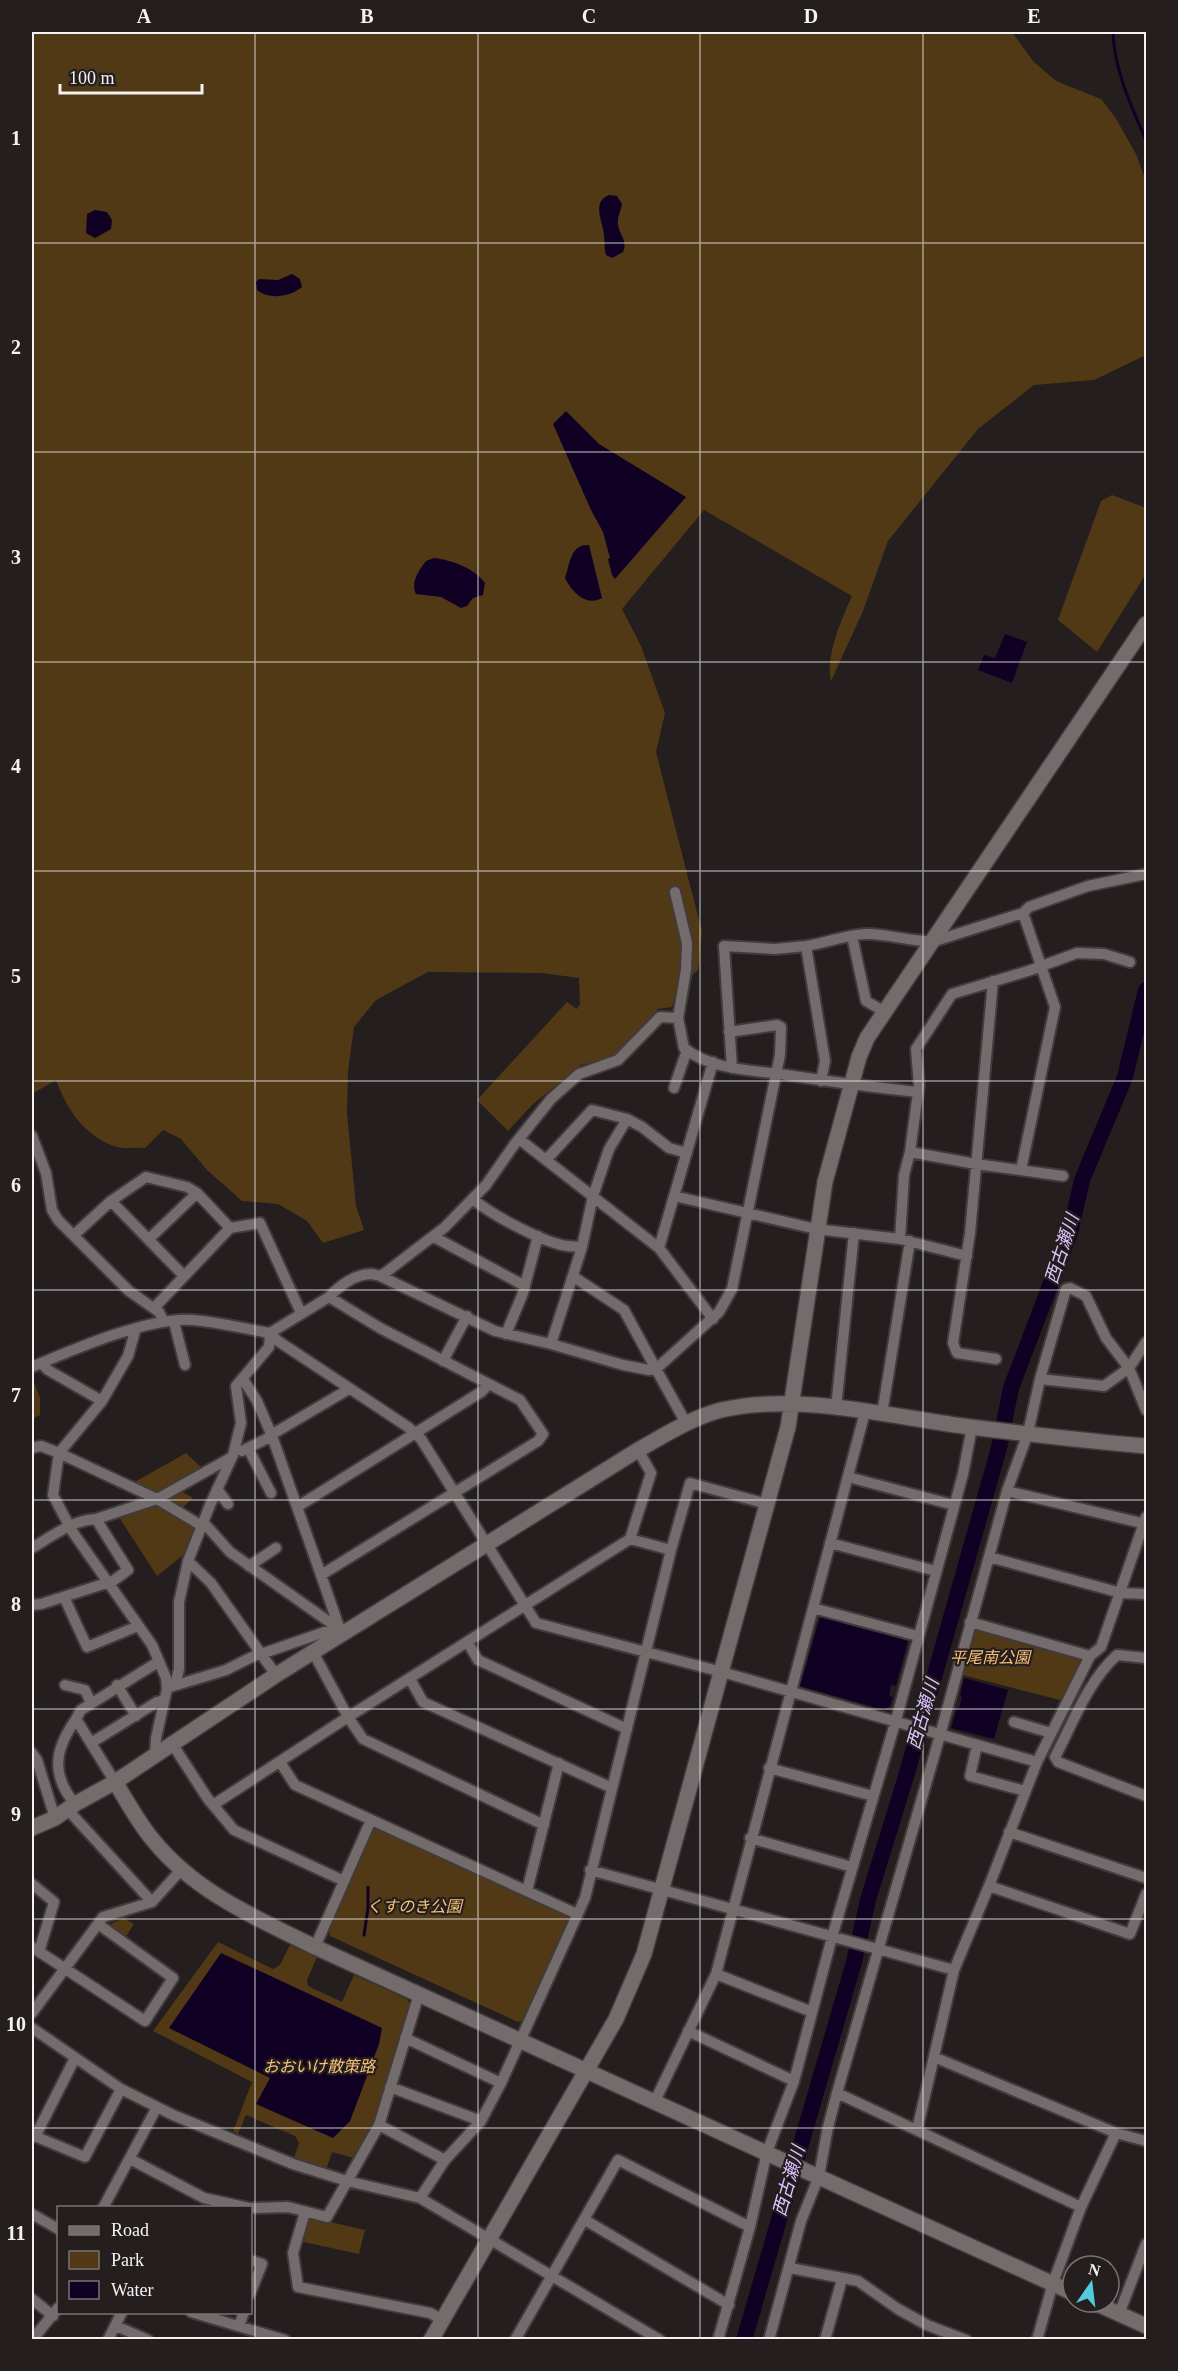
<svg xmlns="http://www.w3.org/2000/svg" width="1178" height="2371" font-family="'Times New Roman','Noto Sans JP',serif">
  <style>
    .green { fill: #513916 }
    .water { fill: #100024 }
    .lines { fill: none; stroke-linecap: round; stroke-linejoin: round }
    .stream { stroke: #100024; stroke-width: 3 }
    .river { stroke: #100024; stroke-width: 16 }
    .street-casing { stroke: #403b3c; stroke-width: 14 }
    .secondary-casing { stroke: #403b3c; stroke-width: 18 }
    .street { stroke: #736b6c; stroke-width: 10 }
    .secondary { stroke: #736b6c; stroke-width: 15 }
    .grid { fill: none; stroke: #f6f2f2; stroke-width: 1.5; stroke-opacity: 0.55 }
    .labels { text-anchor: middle; stroke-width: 4.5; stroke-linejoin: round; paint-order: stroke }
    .park-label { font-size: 16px; font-style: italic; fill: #f9c176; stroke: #241e1f }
    .water-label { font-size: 18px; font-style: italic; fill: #ddc3fe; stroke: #241e1f }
    .neatline { fill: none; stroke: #f6f2f2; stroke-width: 2 }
    .grid-label { font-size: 20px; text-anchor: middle; font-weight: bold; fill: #f6f2f2 }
  </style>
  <rect width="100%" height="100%" fill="#241e1f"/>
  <path class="green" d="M 32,32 L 1012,32 L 1033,61 L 1056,81 L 1101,99 L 1115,117 L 1136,154 L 1146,181 L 1146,355 L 1094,380 L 1034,385 L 978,429 L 888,541 L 863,611 L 831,681 C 825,657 842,618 852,596 L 704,510 L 622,609 L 641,646 L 665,713 L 656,752 L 702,932 L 698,970 L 677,989 L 672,1007 L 658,1009 L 618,1056 L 581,1065 L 532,1105 L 508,1131 L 477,1100 L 567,1002 L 577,1009 L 580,1004 L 579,978 L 542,973 L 428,972 L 376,1000 L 354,1027 L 348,1071 L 347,1113 L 356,1206 L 364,1230 L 323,1243 L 307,1221 L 278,1204 L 242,1201 L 207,1170 L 181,1139 L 163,1130 L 145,1148 C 137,1147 126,1149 117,1147 C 85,1137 67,1110 56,1080 L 32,1094 Z
    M 1112,495 L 1146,508 L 1146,574 L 1097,652 L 1058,620 L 1101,501 Z
    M 32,1377 L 40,1398 L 40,1415 L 32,1419 Z
    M 186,1453 L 205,1471 L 155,1497 L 131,1484 Z
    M 178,1489 L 193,1498 L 180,1510 L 160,1499 Z
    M 155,1502 L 197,1526 L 188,1551 L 157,1576 L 117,1514 Z
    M 972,1626 L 1086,1658 L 1064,1701 L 959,1674 Z
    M 376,1825 L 573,1918 L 524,2020 L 518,2022 L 330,1936 L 329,1930 Z
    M 124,1918 L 134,1924 L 125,1938 L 106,1926 Z
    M 218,1942 L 273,1969 L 280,1965 L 290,1945 L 317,1957 L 307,1980 L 308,1986 L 342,2002 L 354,1975 L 407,1999 L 410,2005 L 374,2122 L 354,2158 L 332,2152 L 326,2170 L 294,2158 L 299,2143 L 295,2136 L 246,2115 L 238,2134 L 233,2131 L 252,2082 L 153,2031 Z
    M 309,2217 L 365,2230 L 359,2254 L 304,2242 Z"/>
  <path class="water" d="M 609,195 L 617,196 L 622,204 C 621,211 617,217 618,224 C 619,235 628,240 623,252 L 612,258 L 606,255 C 604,248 605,242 604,235 C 603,222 591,202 609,195 Z
    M 95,210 L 107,212 L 112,220 L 111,229 L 95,238 L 86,233 L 87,214 Z
    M 292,274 L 300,279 L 302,287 C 290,297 269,300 257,290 L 256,282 L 259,279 L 278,280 Z
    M 566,411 L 599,444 L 686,497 L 615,579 L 612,575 L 608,559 L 610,558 L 603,532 L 591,510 L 553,424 Z
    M 589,545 L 602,598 C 586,607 572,592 565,578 C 570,564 570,544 589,545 Z
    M 434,558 C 452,560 474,568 485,583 L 483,595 L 473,598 L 467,606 L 461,608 L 441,597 L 416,594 C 410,583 419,570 426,561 Z
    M 1005,634 L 1027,642 L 1012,683 L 978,670 L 984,655 L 995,658 Z
    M 820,1617 L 908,1641 L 896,1686 L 891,1685 L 889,1696 L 893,1697 L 890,1706 L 884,1710 L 800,1686 Z
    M 964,1678 L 1008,1690 L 994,1739 L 951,1728 L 957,1708 L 959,1708 L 962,1697 L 960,1696 Z
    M 221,1953 L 382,2028 L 379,2044 L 350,2121 L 333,2138 L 256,2104 L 270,2078 L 169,2028 Z"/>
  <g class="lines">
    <path class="stream" d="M 1113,32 C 1114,69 1131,106 1146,140
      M 364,1935 L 368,1908 L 368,1887"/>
    <path class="river" d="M 744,2340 L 854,1962 L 868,1900 L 907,1773 L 999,1448 L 1011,1388 L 1070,1233 L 1082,1180 L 1125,1077 L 1146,990"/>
    <g class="street-casing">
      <path id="street" d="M 675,892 L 687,943 L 686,970 L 678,1018 L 684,1048 C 710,1069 748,1070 780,1074 C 826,1081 871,1087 917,1092
        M 852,936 L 866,1001 L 885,1012
        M 993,981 L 970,1233 L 953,1343 L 957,1353 L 996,1359
        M 732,1068 L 724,946 L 775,949 L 806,946
        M 821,1081 L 825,1061 L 806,946 C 826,943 845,935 865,934 C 889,933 912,943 935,941 L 1023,913 L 1029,907 L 1088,886 L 1146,874
        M 674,1088 L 687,1050
        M 32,1136 L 46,1173 L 52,1210 L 58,1220 L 129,1291 L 159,1312 L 164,1322
        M 519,1139 L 659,1248 L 713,1319
        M 910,1152 L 976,1164 L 1063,1176
        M 546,1160 L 592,1110 L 627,1119 L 642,1127 L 669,1148 L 687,1153
        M 1021,1170 L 1055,1007 L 1023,913
        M 674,1196 L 816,1229 L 900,1239 L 967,1256
        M 473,1199 C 490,1214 536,1238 558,1244 C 566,1247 574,1246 582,1247
        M 111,1201 L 183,1275
        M 74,1235 L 111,1201 L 146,1177 L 187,1187 L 197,1193 L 230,1228 L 260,1223 L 301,1313
        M 434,1237 L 525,1286
        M 149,1239 L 197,1193
        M 900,1239 L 904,1175 L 910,1152 L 919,1085 L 916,1049 L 952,994 L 1028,971 L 1077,953 L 1104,954 L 1130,962
        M 659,1248 L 713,1062
        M 380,1276 L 495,1331 L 551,1344 L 623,1365 L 649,1370 L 656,1369 L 686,1423
        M 574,1277 L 624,1310 L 656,1369 L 719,1312 L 732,1289 L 776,1074 L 780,1055 L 781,1027 L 777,1025 L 729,1032
        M 154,1308 L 230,1228
        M 174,1322 L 185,1365
        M 270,1333 L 329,1297 C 339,1286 355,1274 371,1274 C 378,1275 379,1277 385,1273 L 445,1227 L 486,1185 L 514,1145 L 551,1099 L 579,1074 L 618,1060 L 660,1017 L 678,1018
        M 506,1334 L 523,1293 L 538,1236
        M 551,1344 L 582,1247 L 593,1196 L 609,1149 L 627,1119
        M 443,1361 L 467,1316
        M 41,1363 L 48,1370 L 102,1401 L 59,1453 L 53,1495 L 72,1531 L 152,1645 L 166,1678 L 167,1689 L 156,1738 L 155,1755
        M 32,1367 C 72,1350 150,1316 193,1320 C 219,1322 245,1329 270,1333 L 278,1341 L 408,1427 L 421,1439 L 536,1623 L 722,1672 L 1037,1762
        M 243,1379 L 257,1401 L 272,1436 L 321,1575 L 538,1441 L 543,1434 L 520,1400 L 380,1328 L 329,1297
        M 1040,1379 L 1104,1386 L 1129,1368 L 1146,1342
        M 102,1401 L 128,1356 L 136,1328
        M 836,1408 L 854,1233
        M 882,1414 L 910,1241
        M 271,1435 L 349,1389
        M 32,1448 L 41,1446 L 59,1453 L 157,1499 L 202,1526
        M 248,1448 L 271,1493
        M 242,1451 L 272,1436
        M 848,1477 L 954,1505
        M 217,1489 L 228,1504
        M 1007,1491 L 1146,1524
        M 297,1507 L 481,1392 L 489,1384
        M 96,1519 L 157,1499 L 232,1457
        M 203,1522 L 230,1552 L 345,1633
        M 630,1539 L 671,1550
        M 830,1543 L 936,1571
        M 32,1548 C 51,1537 72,1520 96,1519 L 128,1570 L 113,1581 L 41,1604 L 32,1605
        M 989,1557 L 1121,1593 L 1146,1594
        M 188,1561 L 211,1583 L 276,1675
        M 249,1566 L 276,1548
        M 64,1597 L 87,1647 L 138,1626
        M 813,1608 L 918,1636
        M 970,1622 L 1090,1656
        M 468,1643 L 478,1660 L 627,1729
        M 261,1654 L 339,1627 L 321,1575
        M 1146,1658 L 1117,1655 C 1088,1681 1073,1723 1055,1757 L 1058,1762 L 1146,1796
        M 410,1679 L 423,1702 L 612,1788
        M 65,1685 L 85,1690 L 91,1703
        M 117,1685 L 136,1716
        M 175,1685 L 179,1669 L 179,1602 L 188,1561 L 210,1505 L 233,1455 L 241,1423 L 236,1386 L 269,1347 L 270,1333
        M 170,1687 L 226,1670 L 260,1653
        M 76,1719 L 81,1710 L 158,1662
        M 1014,1722 L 1051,1733
        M 171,1742 L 208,1799 L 234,1830 L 344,1881
        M 91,1743 L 157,1702 L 164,1700
        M 977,1745 L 970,1776 L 1025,1791
        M 32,1753 L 37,1760 L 55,1818
        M 280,1762 L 295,1785 L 577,1914
        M 769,1768 L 873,1796
        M 75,1804 C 50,1774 55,1749 76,1719 L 115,1782
        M 213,1805 L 348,1717 L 313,1652
        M 68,1810 L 152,1902
        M 544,1825 L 363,1739 L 348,1717 L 630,1539 L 651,1473 L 638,1450
        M 1009,1832 L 1146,1878
        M 750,1838 L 852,1867
        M 590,1870 L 954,1970
        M 32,1884 L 54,1902 L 39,1952
        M 989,1886 L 1130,1934 L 1146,1894
        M 527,1891 L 559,1763
        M 32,1947 L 145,2021 L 173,1978 L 98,1924
        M 315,1947 L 371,1820
        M 716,1974 L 812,2012
        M 32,2013 L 103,1917 L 152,1902 L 181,1870
        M 32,2028 L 121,2089 L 173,2115 L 293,2164 L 347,2181 L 420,2198 L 660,2340
        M 688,2031 L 794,2081
        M 405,2038 L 501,2083
        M 934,2057 L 1116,2133 L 1146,2141
        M 390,2087 L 481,2121
        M 837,2093 L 1081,2207
        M 655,2101 L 716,1974 L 865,1412
        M 379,2125 L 445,2160
        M 917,2130 L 954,1970 L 989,1886 L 1037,1762 L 1090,1656 L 1101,1647 L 1146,1517
        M 32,2135 L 85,2157 L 121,2089
        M 35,2137 L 75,2058
        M 130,2159 L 204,2198 L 249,2208
        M 420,2198 L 445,2160 L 481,2121 L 501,2083 L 585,1898 L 671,1550 L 690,1483 L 767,1504
        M 103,2208 L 157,2107
        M 250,2208 L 288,2207 L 327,2217 L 379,2125 L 419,1994
        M 305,2212 L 293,2253 L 298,2287 L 430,2313 L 443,2320
        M 32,2214 L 58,2229
        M 585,2220 L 729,2305
        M 250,2260 L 262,2264 L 250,2294
        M 790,2268 L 858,2281 L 898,2309 L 927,2325 L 966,2340
        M 32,2299 L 53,2316
        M 191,2312 L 285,2340
        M 1119,2314 L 1146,2244
        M 116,2326 L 148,2340
        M 239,2326 L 244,2312
        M 32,2340 L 58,2308
        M 108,2340 L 122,2312
        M 515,2340 L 618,2160 L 750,2227
        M 718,2340 L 750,2227 L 767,2152 L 794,2081 L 832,1937 L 896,1720 L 963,1474 L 972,1427
        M 769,2340 L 801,2221 L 819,2176 L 828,2127 L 837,2093 L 939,1739 L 1007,1491 L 1028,1433 L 1040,1379 L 1066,1289 L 1070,1288 L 1086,1296 L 1106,1338 L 1129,1368 L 1146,1410
        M 825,2340 L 842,2279
        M 1037,2340 L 1053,2283 L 1081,2207 L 1116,2133"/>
    </g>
    <g class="secondary-casing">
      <path id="secondary" d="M 115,1782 C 127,1801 138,1822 153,1840 C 195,1892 256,1918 315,1947 L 1073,2293
        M 32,1828 L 55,1818 L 75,1804 L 115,1782 L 276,1675 L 638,1450 C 665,1435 691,1418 721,1410 C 797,1392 892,1417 970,1427 C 1028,1434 1088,1441 1146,1446
        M 1093,2302 L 1146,2326
        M 431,2340 L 616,2019 L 644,1954 L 788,1427 L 825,1182 L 859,1057 L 867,1038 L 1146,624"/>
    </g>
    <use href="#street" class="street"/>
    <use href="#secondary" class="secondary"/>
  </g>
  <path class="grid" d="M 255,32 L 255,2340M 478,32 L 478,2340M 700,32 L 700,2340M 923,32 L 923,2340M 32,243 L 1146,243M 32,452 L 1146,452M 32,662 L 1146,662M 32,871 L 1146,871M 32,1081 L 1146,1081M 32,1290 L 1146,1290M 32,1500 L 1146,1500M 32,1709 L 1146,1709M 32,1919 L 1146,1919M 32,2128 L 1146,2128"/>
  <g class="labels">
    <g class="park-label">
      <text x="990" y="1663">平尾南公園</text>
      <text x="414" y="1912">くすのき公園</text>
      <text x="319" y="2072">おおいけ散策路</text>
    </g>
    <g class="water-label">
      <text transform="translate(1062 1249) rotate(-72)" y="6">西古瀬川</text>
      <text transform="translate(923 1714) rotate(-74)" y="6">西古瀬川</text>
      <text transform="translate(789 2181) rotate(-74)" y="6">西古瀬川</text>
    </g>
  </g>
  <rect width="1178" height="2371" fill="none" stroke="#241e1f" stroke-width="66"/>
  <rect x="57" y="2206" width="195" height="108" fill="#241e1f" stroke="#787373" stroke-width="1.5"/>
  <rect x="69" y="2226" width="30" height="9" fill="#736b6c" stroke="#787373" stroke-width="1.5"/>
  <text x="111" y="2236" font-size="18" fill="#f6f2f2">Road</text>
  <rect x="69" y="2251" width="30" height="18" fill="#513916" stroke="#787373" stroke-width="1.5"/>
  <text x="111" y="2266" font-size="18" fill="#f6f2f2">Park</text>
  <rect x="69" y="2281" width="30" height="18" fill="#100024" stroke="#787373" stroke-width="1.5"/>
  <text x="111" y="2296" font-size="18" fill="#f6f2f2">Water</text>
  <g transform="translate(1091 2284) rotate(14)"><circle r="28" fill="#241e1f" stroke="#787373" stroke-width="1.5"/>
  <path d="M0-4.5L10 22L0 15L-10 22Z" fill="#53cbdb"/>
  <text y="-9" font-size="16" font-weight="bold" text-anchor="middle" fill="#f6f2f2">N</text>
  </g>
  <path d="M60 84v9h142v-9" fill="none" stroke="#f6f2f2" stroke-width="3"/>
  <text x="69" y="84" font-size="18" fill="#f6f2f2" stroke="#241e1f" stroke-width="4.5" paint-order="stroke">100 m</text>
  <rect x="33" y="33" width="1112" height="2305" class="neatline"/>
  <g class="grid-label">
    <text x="144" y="23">A</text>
    <text x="367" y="23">B</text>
    <text x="589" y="23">C</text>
    <text x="811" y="23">D</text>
    <text x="1034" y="23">E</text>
    <text x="16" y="145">1</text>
    <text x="16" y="354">2</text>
    <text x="16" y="564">3</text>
    <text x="16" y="773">4</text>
    <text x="16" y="983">5</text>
    <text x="16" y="1192">6</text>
    <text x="16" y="1402">7</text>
    <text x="16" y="1611">8</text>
    <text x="16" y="1821">9</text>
    <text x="16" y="2031">10</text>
    <text x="16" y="2240">11</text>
  </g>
</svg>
